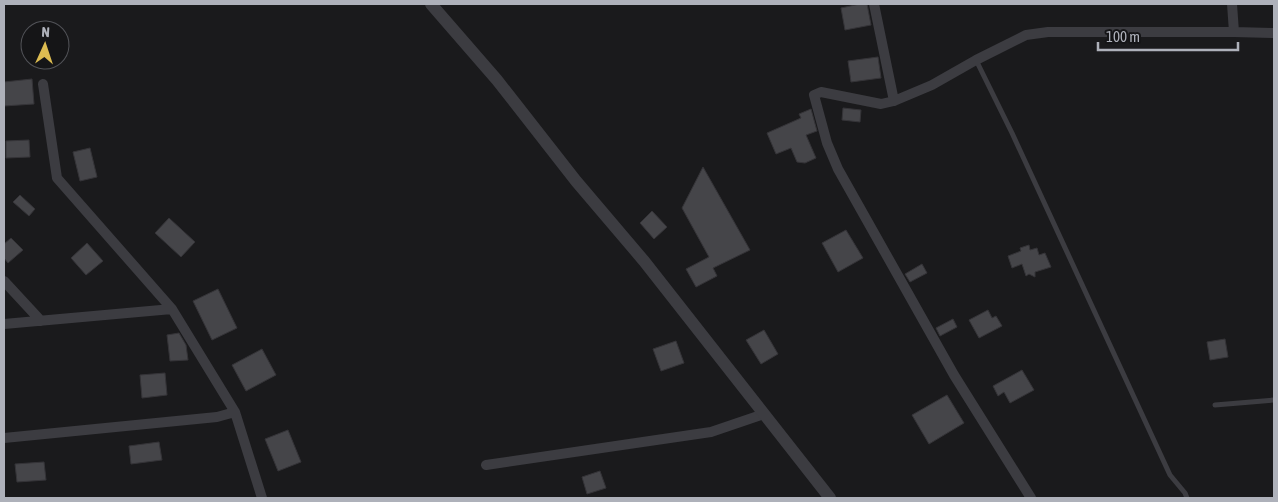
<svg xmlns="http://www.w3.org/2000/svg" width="1278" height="502" font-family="'Asap Condensed',sans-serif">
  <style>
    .building { fill: #454549; stroke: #353438 }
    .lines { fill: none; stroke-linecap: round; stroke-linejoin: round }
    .service { stroke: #3c3c41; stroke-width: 5 }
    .minor { stroke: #3c3c41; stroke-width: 10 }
    .tertiary { stroke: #3c3c41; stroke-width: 12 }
  </style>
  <rect width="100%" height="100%" fill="#1a1a1c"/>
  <path class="building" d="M 860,4 L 867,4 L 871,25 L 845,30 L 841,8 Z
    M 878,57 L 881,78 L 851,82 L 848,61 Z
    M 32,79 L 34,104 L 4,106 L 4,82 Z
    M 843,108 L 861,110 L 860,122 L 842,120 Z
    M 811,109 L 817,131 L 806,135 L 816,158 L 805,163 L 797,162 L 791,148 L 776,154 L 767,133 L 801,118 L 799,114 Z
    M 29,140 L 30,157 L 6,158 L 6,141 Z
    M 90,148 L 97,177 L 80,181 L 73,152 Z
    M 703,167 L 750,250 L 713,268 L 717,276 L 696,287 L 686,269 L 709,257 L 682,208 Z
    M 20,195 L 35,209 L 29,216 L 13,202 Z
    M 652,211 L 667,227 L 654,239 L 640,223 Z
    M 169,218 L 195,242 L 181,257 L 155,233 Z
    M 846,230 L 863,258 L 838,272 L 822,243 Z
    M 11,238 L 23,250 L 8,263 L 4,258 L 4,244 Z
    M 87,243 L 103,261 L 86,275 L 71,258 Z
    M 1029,245 L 1030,250 L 1037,248 L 1039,255 L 1045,253 L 1051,267 L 1035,272 L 1035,277 L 1029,274 L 1026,276 L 1022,264 L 1012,268 L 1008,256 L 1021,251 L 1020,248 Z
    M 922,264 L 927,273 L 910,282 L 905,274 Z
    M 218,289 L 237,328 L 212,340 L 193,301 Z
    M 988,310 L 992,318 L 996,316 L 1002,326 L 979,338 L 969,320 Z
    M 953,319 L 957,327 L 940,336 L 936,328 Z
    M 764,330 L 778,354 L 761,364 L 746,340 Z
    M 179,333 L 186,345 L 188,360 L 170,361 L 167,335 Z
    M 1225,339 L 1228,357 L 1210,360 L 1207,342 Z
    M 676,341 L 684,363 L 661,371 L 653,349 Z
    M 262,349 L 276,375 L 246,391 L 232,365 Z
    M 1022,370 L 1034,390 L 1010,403 L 1004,392 L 998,396 L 993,386 Z
    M 165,373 L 167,395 L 142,398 L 140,375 Z
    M 947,395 L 964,423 L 929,444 L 912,415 Z
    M 288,430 L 301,462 L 278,471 L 265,439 Z
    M 159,442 L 162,460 L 131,464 L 129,446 Z
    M 44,462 L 46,480 L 17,482 L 15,464 Z
    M 600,471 L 606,488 L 587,494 L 582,477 Z"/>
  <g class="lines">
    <path class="service" d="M 976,60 L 1012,133 L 1170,475 L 1185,493 L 1187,498
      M 1215,405 L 1274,400"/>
    <path class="minor" d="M 874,4 L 894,101
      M 1232,4 L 1234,32 L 1274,33
      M 43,84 L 57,178 L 172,309 L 235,412 L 262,498
      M 4,281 L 41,321
      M 4,324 L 172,309
      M 4,438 L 217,417 L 235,412
      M 486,465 L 711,432 L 764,414
      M 1031,498 L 954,375 L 838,169 L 827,143 L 814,95 L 821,92 L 881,104 L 894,101 L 932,85 L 976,60 L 1026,35 L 1048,32 L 1234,32"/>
    <path class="tertiary" d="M 431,4 L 497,80 L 576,181 L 644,261 L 830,498"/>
  </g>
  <rect width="1278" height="502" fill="none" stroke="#aeb1ba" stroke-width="10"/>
  <g transform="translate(45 45) rotate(3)"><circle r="24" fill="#151517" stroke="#525358"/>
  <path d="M0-4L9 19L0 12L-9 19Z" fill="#ddbc51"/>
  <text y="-8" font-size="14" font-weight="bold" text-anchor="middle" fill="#aeb1ba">N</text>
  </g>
  <path d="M1098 42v8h140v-8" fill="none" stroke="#aeb1ba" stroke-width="2.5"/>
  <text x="1106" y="42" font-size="15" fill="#aeb1ba" stroke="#151517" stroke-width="4" paint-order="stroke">100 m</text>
</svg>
